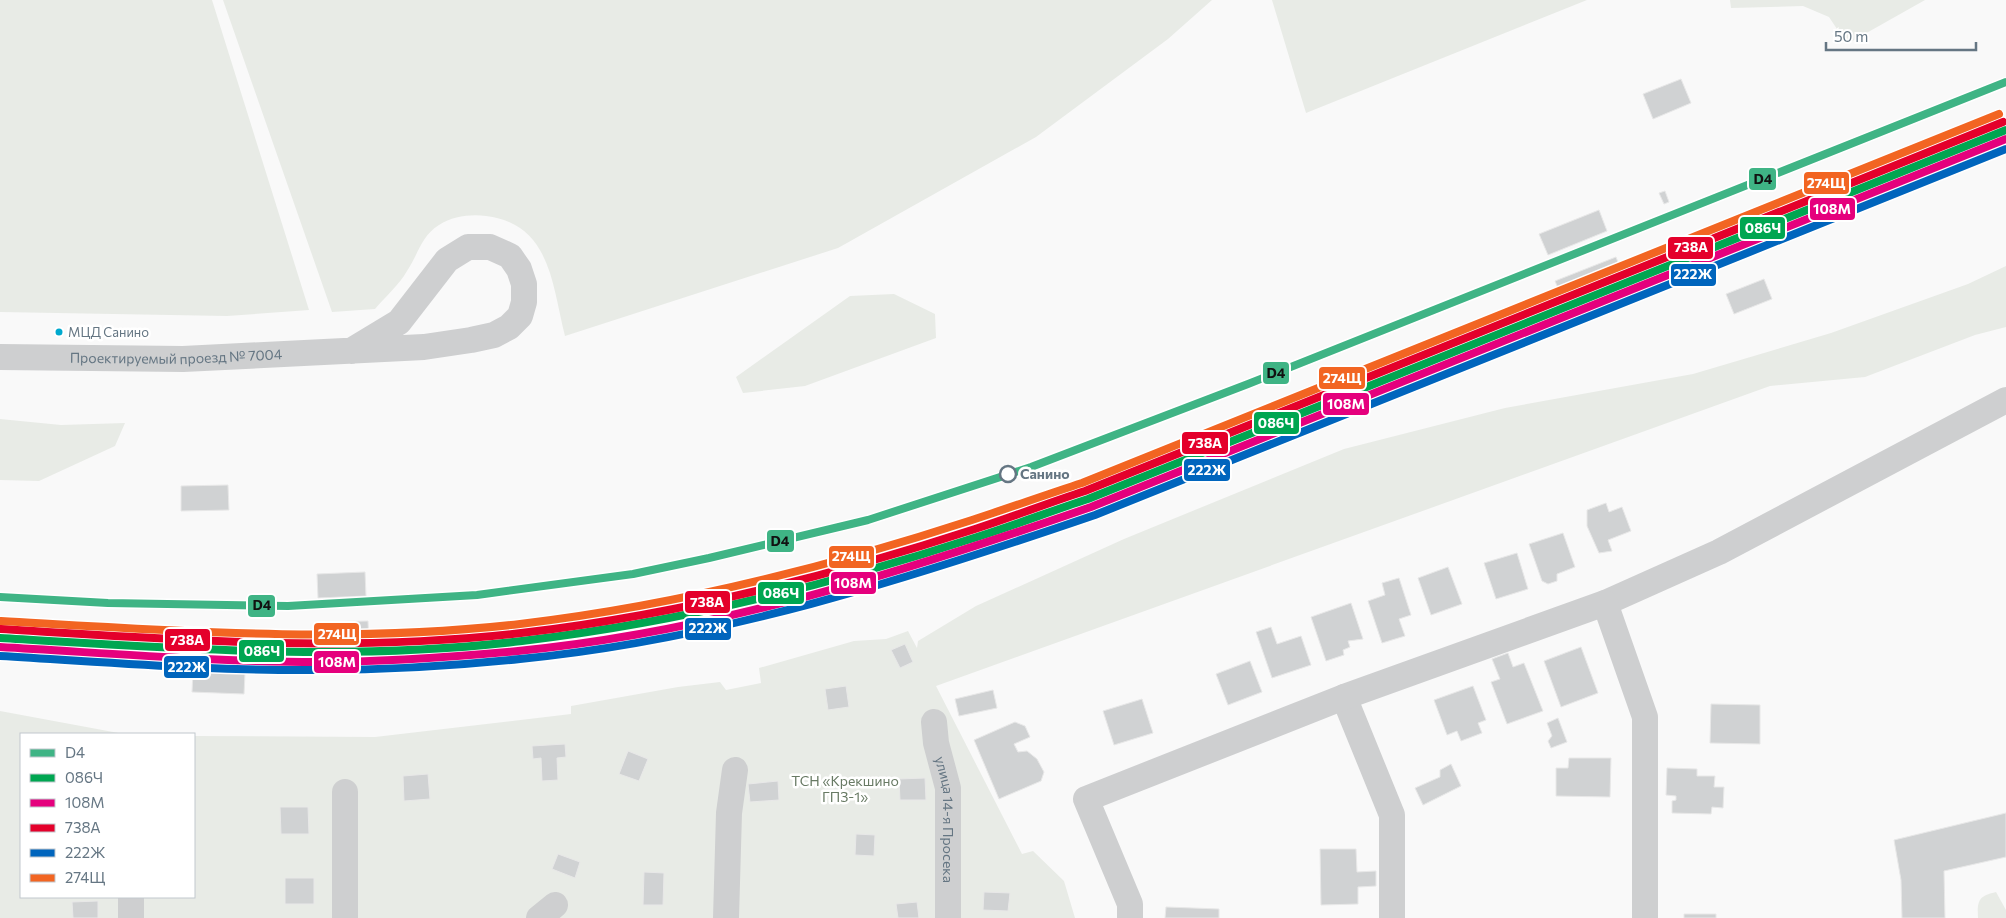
<svg xmlns="http://www.w3.org/2000/svg" width="2006" height="918" font-family="Commissioner,sans-serif">
  <style>
    .green { fill: #e8ebe6 }
    .building { fill: #d0d2d3; stroke: #e8e8e8 }
    .lines { fill: none; stroke-linecap: round; stroke-linejoin: round }
    .minor { stroke: #cecfd0; stroke-width: 26 }
    .rail-1-casing { stroke: #fff; stroke-width: 11 }
    .rail-2-casing { stroke: #fff; stroke-width: 11 }
    .rail-3-casing { stroke: #fff; stroke-width: 11 }
    .rail-4-casing { stroke: #fff; stroke-width: 11 }
    .rail-5-casing { stroke: #fff; stroke-width: 11 }
    .rail-6-casing { stroke: #fff; stroke-width: 11 }
    .rail-1 { stroke: #3fb485; stroke-width: 8 }
    .rail-2 { stroke: #00a651; stroke-width: 8 }
    .rail-3 { stroke: #e5007d; stroke-width: 8 }
    .rail-4 { stroke: #e4002b; stroke-width: 8 }
    .rail-5 { stroke: #0065bd; stroke-width: 8 }
    .rail-6 { stroke: #f26522; stroke-width: 8 }
    .bus-dot { fill: #00a9ce; stroke: #fff; stroke-width: 2 }
    .stop-dot { fill: #fff; stroke: #657683; stroke-width: 2.5 }
    .labels { text-anchor: middle; stroke-width: 5; stroke-linejoin: round; paint-order: stroke }
    .bus-label { font-size: 13px; fill: #657683; stroke: #fff; text-anchor: start }
    .street-label { font-size: 14px; fill: #657683; stroke: #fff }
    .stop-label { font-size: 14px; font-weight: bold; fill: #657683; stroke: #fff; text-anchor: start }
    .park-label { font-size: 14px; fill: #687a64; stroke: #fff }
    .line-badge { stroke: #fff; stroke-width: 2 }
    .badge-label { font-size: 14px; text-anchor: middle; font-weight: bold; fill: #fff }
    .pale-badge-label { font-size: 14px; text-anchor: middle; font-weight: bold; fill: #111 }
  </style>
  <rect width="100%" height="100%" fill="#f9f9f9"/>
  <path class="green" d="M 0,0 L 212,0 L 309,310 L 227,316 L 0,312 Z
    M 223,0 L 1212,0 L 1168,39 L 1036,137 L 838,248 L 565,336 C 552,285 551,224 486,216 C 471,214 453,216 439,225 C 421,236 418,255 407,271 C 399,285 385,297 375,309 L 332,312 Z
    M 1272,0 L 1587,0 L 1306,113 Z
    M 1730,0 L 1925,0 L 1847,44 L 1829,17 L 1803,6 L 1731,8 Z
    M 2006,266 L 2006,327 L 1975,335 L 1865,377 L 1770,386 L 936,686 L 1022,854 L 1033,851 L 1064,881 L 1075,918 L 0,918 L 0,711 L 124,734 L 21,734 L 21,897 L 194,897 L 194,736 L 375,737 L 571,714 L 571,706 L 678,687 L 720,682 L 726,690 L 761,683 L 759,668 L 854,641 L 886,639 L 908,631 L 917,648 L 918,641 L 976,606 L 1124,539 L 1344,449 L 1505,408 L 1693,374 L 1831,333 L 1968,284 Z
    M 894,294 L 935,314 L 936,338 L 805,386 L 743,393 L 736,377 L 850,296 Z
    M 0,419 L 61,425 L 125,423 L 115,446 L 39,481 L 0,480 Z
    M 1996,892 L 2006,910 L 2006,918 L 1978,918 C 1977,900 1979,896 1996,892 Z"/>
  <path class="building" d="M 1681,79 L 1691,103 L 1653,119 L 1643,94 Z
    M 1665,191 L 1669,202 L 1664,204 L 1659,193 Z
    M 1599,210 L 1607,231 L 1548,255 L 1539,234 Z
    M 1682,238 L 1687,249 L 1681,251 L 1677,240 Z
    M 1616,257 L 1623,276 L 1563,300 L 1555,281 Z
    M 1764,279 L 1772,299 L 1734,314 L 1726,294 Z
    M 228,485 L 229,510 L 181,511 L 181,486 Z
    M 1606,503 L 1609,512 L 1622,507 L 1631,531 L 1608,540 L 1612,551 L 1599,553 L 1587,526 L 1587,510 Z
    M 1563,533 L 1575,567 L 1557,574 L 1557,581 L 1548,584 L 1542,581 L 1529,544 Z
    M 1517,553 L 1528,589 L 1496,599 L 1484,563 Z
    M 1448,567 L 1462,604 L 1431,615 L 1418,578 Z
    M 365,572 L 366,596 L 318,598 L 317,574 Z
    M 1399,578 L 1411,615 L 1399,619 L 1405,636 L 1382,643 L 1368,601 L 1385,595 L 1382,583 Z
    M 1351,603 L 1363,639 L 1348,641 L 1350,647 L 1343,650 L 1344,655 L 1326,661 L 1311,617 Z
    M 368,621 L 369,645 L 322,646 L 321,622 Z
    M 1271,627 L 1277,644 L 1301,636 L 1311,665 L 1272,678 L 1256,632 Z
    M 905,644 L 913,662 L 900,668 L 891,650 Z
    M 1581,647 L 1598,693 L 1561,707 L 1544,661 Z
    M 1508,653 L 1513,667 L 1524,663 L 1543,711 L 1507,724 L 1491,682 L 1500,679 L 1492,659 Z
    M 1250,661 L 1262,692 L 1228,705 L 1216,674 Z
    M 193,671 L 245,673 L 244,694 L 192,692 Z
    M 846,686 L 849,707 L 828,710 L 825,689 Z
    M 1473,686 L 1486,720 L 1478,723 L 1482,733 L 1461,741 L 1457,731 L 1447,735 L 1434,700 Z
    M 993,690 L 997,708 L 959,716 L 955,699 Z
    M 1142,699 L 1153,733 L 1114,745 L 1103,711 Z
    M 1711,704 L 1760,705 L 1760,744 L 1710,743 Z
    M 1558,718 L 1567,742 L 1551,748 L 1548,741 L 1552,736 L 1547,723 Z
    M 1015,722 L 1025,726 L 1030,737 L 1014,744 L 1018,752 L 1027,751 L 1037,759 L 1044,772 L 1041,781 L 999,799 L 974,740 Z
    M 565,744 L 566,757 L 557,758 L 558,780 L 542,781 L 541,758 L 533,759 L 532,746 Z
    M 628,751 L 648,759 L 639,781 L 619,774 Z
    M 1569,758 L 1611,758 L 1610,797 L 1556,796 L 1556,768 L 1568,768 Z
    M 1451,764 L 1461,786 L 1423,805 L 1415,788 L 1440,777 L 1440,770 Z
    M 1667,768 L 1697,769 L 1697,776 L 1715,776 L 1714,787 L 1724,787 L 1723,808 L 1712,807 L 1711,814 L 1672,813 L 1672,801 L 1676,800 L 1676,796 L 1666,795 Z
    M 428,774 L 430,799 L 404,801 L 403,776 Z
    M 925,778 L 926,800 L 900,800 L 899,779 Z
    M 778,781 L 779,800 L 750,802 L 748,784 Z
    M 280,807 L 308,807 L 309,834 L 281,834 Z
    M 2006,813 L 2006,857 L 1944,871 L 1945,918 L 1902,918 L 1901,880 L 1894,840 Z
    M 856,834 L 875,835 L 874,856 L 855,855 Z
    M 1320,849 L 1356,849 L 1357,872 L 1376,871 L 1376,886 L 1358,887 L 1358,904 L 1321,905 Z
    M 558,854 L 580,862 L 575,878 L 552,869 Z
    M 644,872 L 664,873 L 663,905 L 643,905 Z
    M 285,878 L 314,878 L 314,904 L 285,904 Z
    M 984,892 L 1010,893 L 1008,911 L 983,910 Z
    M 98,901 L 98,918 L 73,918 L 72,902 Z
    M 917,902 L 919,918 L 898,918 L 896,904 Z
    M 1166,907 L 1219,909 L 1219,918 L 1165,918 Z
    M 1684,914 L 1716,914 L 1716,918 L 1684,918 Z"/>
  <g class="lines">
    <g class="minor">
      <path id="s1" d="M 0,357 L 183,359 L 424,347 L 471,340 L 494,335 L 509,327 L 520,316 L 524,302 L 524,284 L 519,269 L 510,256 L 490,247 L 468,247 L 447,260 L 399,322 L 351,351"/>
      <path d="M 1605,603 L 1719,552 L 2006,400"/>
      <path d="M 1344,697 L 1392,815 L 1392,918"/>
      <path id="s2" d="M 934,722 L 936,743 L 948,788 L 948,918"/>
      <path d="M 131,918 L 131,897"/>
      <path d="M 345,918 L 345,792"/>
      <path d="M 539,918 L 555,905"/>
      <path d="M 726,918 L 729,813 L 735,770"/>
      <path d="M 1130,918 L 1130,904 L 1086,799 L 1344,697 L 1605,603 L 1645,717 L 1645,918"/>
    </g>
    <g class="rail-1-casing">
      <path id="rail-1" d="M 0,597 L 108,603 L 288,606 L 477,595 L 633,574 L 709,558 L 868,520 L 1031,467 L 1248,384 L 2006,82"/>
    </g>
    <g class="rail-2-casing">
      <path id="rail-2" d="M 0,638 C 174,648 348,662 522,641 C 677,623 830,585 977,537 C 1015,525 1051,511 1088,499 L 2006,130"/>
    </g>
    <g class="rail-3-casing">
      <path id="rail-3" d="M 0,647 C 106,653 212,662 318,662 C 385,662 452,657 518,651 C 715,632 906,571 1091,507 L 2006,139"/>
    </g>
    <g class="rail-4-casing">
      <path id="rail-4" d="M 1,629 C 174,640 348,653 521,633 C 675,615 828,577 975,529 C 1012,517 1048,503 1085,491 L 2003,122"/>
    </g>
    <g class="rail-5-casing">
      <path id="rail-5" d="M 0,656 C 106,662 212,671 319,670 C 386,670 453,666 520,659 C 717,640 908,579 1095,515 L 2006,149"/>
    </g>
    <g class="rail-6-casing">
      <path id="rail-6" d="M 1,621 C 174,631 347,644 520,624 C 674,606 825,568 972,520 C 1009,508 1045,495 1082,483 L 1999,114"/>
    </g>
    <use href="#rail-1" class="rail-1"/>
    <use href="#rail-2" class="rail-2"/>
    <use href="#rail-3" class="rail-3"/>
    <use href="#rail-4" class="rail-4"/>
    <use href="#rail-5" class="rail-5"/>
    <use href="#rail-6" class="rail-6"/>
  </g>
  <circle class="bus-dot" cx="59" cy="332" r="4.5"/>
  <circle class="stop-dot" cx="1008" cy="474" r="8"/>
  <g class="labels">
    <g class="bus-label">
      <text x="68" y="337">МЦД Санино</text>
    </g>
    <g class="street-label">
      <text dy="5" stroke="none"><textPath href="#s1" startOffset="176">Проектируемый проезд № 7004</textPath></text>
      <text dy="5" stroke="none"><textPath href="#s2" startOffset="99">улица 14-я Просека</textPath></text>
    </g>
    <g class="stop-label">
      <text x="1020" y="479">Санино</text>
    </g>
    <g class="park-label">
      <text x="845" y="786">ТСН «Крекшино<tspan x="845" dy="16">ГПЗ-1»</tspan></text>
    </g>
  </g>
  <g class="line-badge">
    <rect x="1748" y="167" width="29" height="24" rx="5" fill="#3fb485"/>
    <rect x="1803" y="171" width="47" height="24" rx="5" fill="#f26522"/>
    <rect x="1809" y="197" width="47" height="24" rx="5" fill="#e5007d"/>
    <rect x="1739" y="216" width="47" height="24" rx="5" fill="#00a651"/>
    <rect x="1667" y="236" width="47" height="24" rx="5" fill="#e4002b"/>
    <rect x="1670" y="263" width="47" height="24" rx="5" fill="#0065bd"/>
    <rect x="1262" y="361" width="28" height="24" rx="5" fill="#3fb485"/>
    <rect x="1318" y="366" width="48" height="24" rx="5" fill="#f26522"/>
    <rect x="1322" y="392" width="48" height="24" rx="5" fill="#e5007d"/>
    <rect x="1253" y="411" width="47" height="24" rx="5" fill="#00a651"/>
    <rect x="1181" y="431" width="48" height="24" rx="5" fill="#e4002b"/>
    <rect x="1183" y="458" width="48" height="24" rx="5" fill="#0065bd"/>
    <rect x="766" y="529" width="29" height="24" rx="5" fill="#3fb485"/>
    <rect x="828" y="545" width="47" height="24" rx="5" fill="#f26522"/>
    <rect x="830" y="571" width="47" height="24" rx="5" fill="#e5007d"/>
    <rect x="757" y="581" width="48" height="24" rx="5" fill="#00a651"/>
    <rect x="684" y="590" width="47" height="24" rx="5" fill="#e4002b"/>
    <rect x="247" y="594" width="29" height="24" rx="5" fill="#3fb485"/>
    <rect x="684" y="617" width="48" height="24" rx="5" fill="#0065bd"/>
    <rect x="313" y="622" width="47" height="24" rx="5" fill="#f26522"/>
    <rect x="164" y="628" width="47" height="24" rx="5" fill="#e4002b"/>
    <rect x="238" y="639" width="47" height="24" rx="5" fill="#00a651"/>
    <rect x="313" y="650" width="47" height="24" rx="5" fill="#e5007d"/>
    <rect x="163" y="655" width="47" height="24" rx="5" fill="#0065bd"/>
  </g>
  <g class="badge-label">
    <text x="1826" y="188">274Щ</text>
    <text x="1832" y="214">108М</text>
    <text x="1763" y="233">086Ч</text>
    <text x="1691" y="252">738А</text>
    <text x="1693" y="279">222Ж</text>
    <text x="1342" y="383">274Щ</text>
    <text x="1346" y="409">108М</text>
    <text x="1276" y="428">086Ч</text>
    <text x="1205" y="448">738А</text>
    <text x="1207" y="475">222Ж</text>
    <text x="851" y="561">274Щ</text>
    <text x="853" y="588">108М</text>
    <text x="781" y="598">086Ч</text>
    <text x="707" y="607">738А</text>
    <text x="708" y="633">222Ж</text>
    <text x="337" y="639">274Щ</text>
    <text x="187" y="645">738А</text>
    <text x="262" y="656">086Ч</text>
    <text x="337" y="667">108М</text>
    <text x="187" y="672">222Ж</text>
  </g>
  <g class="pale-badge-label">
    <text x="1763" y="184">D4</text>
    <text x="1276" y="378">D4</text>
    <text x="780" y="546">D4</text>
    <text x="262" y="610">D4</text>
  </g>
  <rect x="20" y="733" width="175" height="165" fill="#ffffff" stroke="#c1c8cd"/>
  <rect x="30" y="749" width="25" height="8" fill="#3fb485" stroke="#c1c8cd"/>
  <text x="65" y="758" font-size="15" fill="#657683">D4</text>
  <rect x="30" y="774" width="25" height="8" fill="#00a651" stroke="#c1c8cd"/>
  <text x="65" y="783" font-size="15" fill="#657683">086Ч</text>
  <rect x="30" y="799" width="25" height="8" fill="#e5007d" stroke="#c1c8cd"/>
  <text x="65" y="808" font-size="15" fill="#657683">108М</text>
  <rect x="30" y="824" width="25" height="8" fill="#e4002b" stroke="#c1c8cd"/>
  <text x="65" y="833" font-size="15" fill="#657683">738А</text>
  <rect x="30" y="849" width="25" height="8" fill="#0065bd" stroke="#c1c8cd"/>
  <text x="65" y="858" font-size="15" fill="#657683">222Ж</text>
  <rect x="30" y="874" width="25" height="8" fill="#f26522" stroke="#c1c8cd"/>
  <text x="65" y="883" font-size="15" fill="#657683">274Щ</text>
  <path d="M1826 42v8h150v-8" fill="none" stroke="#657683" stroke-width="2.5"/>
  <text x="1834" y="42" font-size="15" fill="#657683" stroke="#ffffff" stroke-width="4" paint-order="stroke">50 m</text>
</svg>
